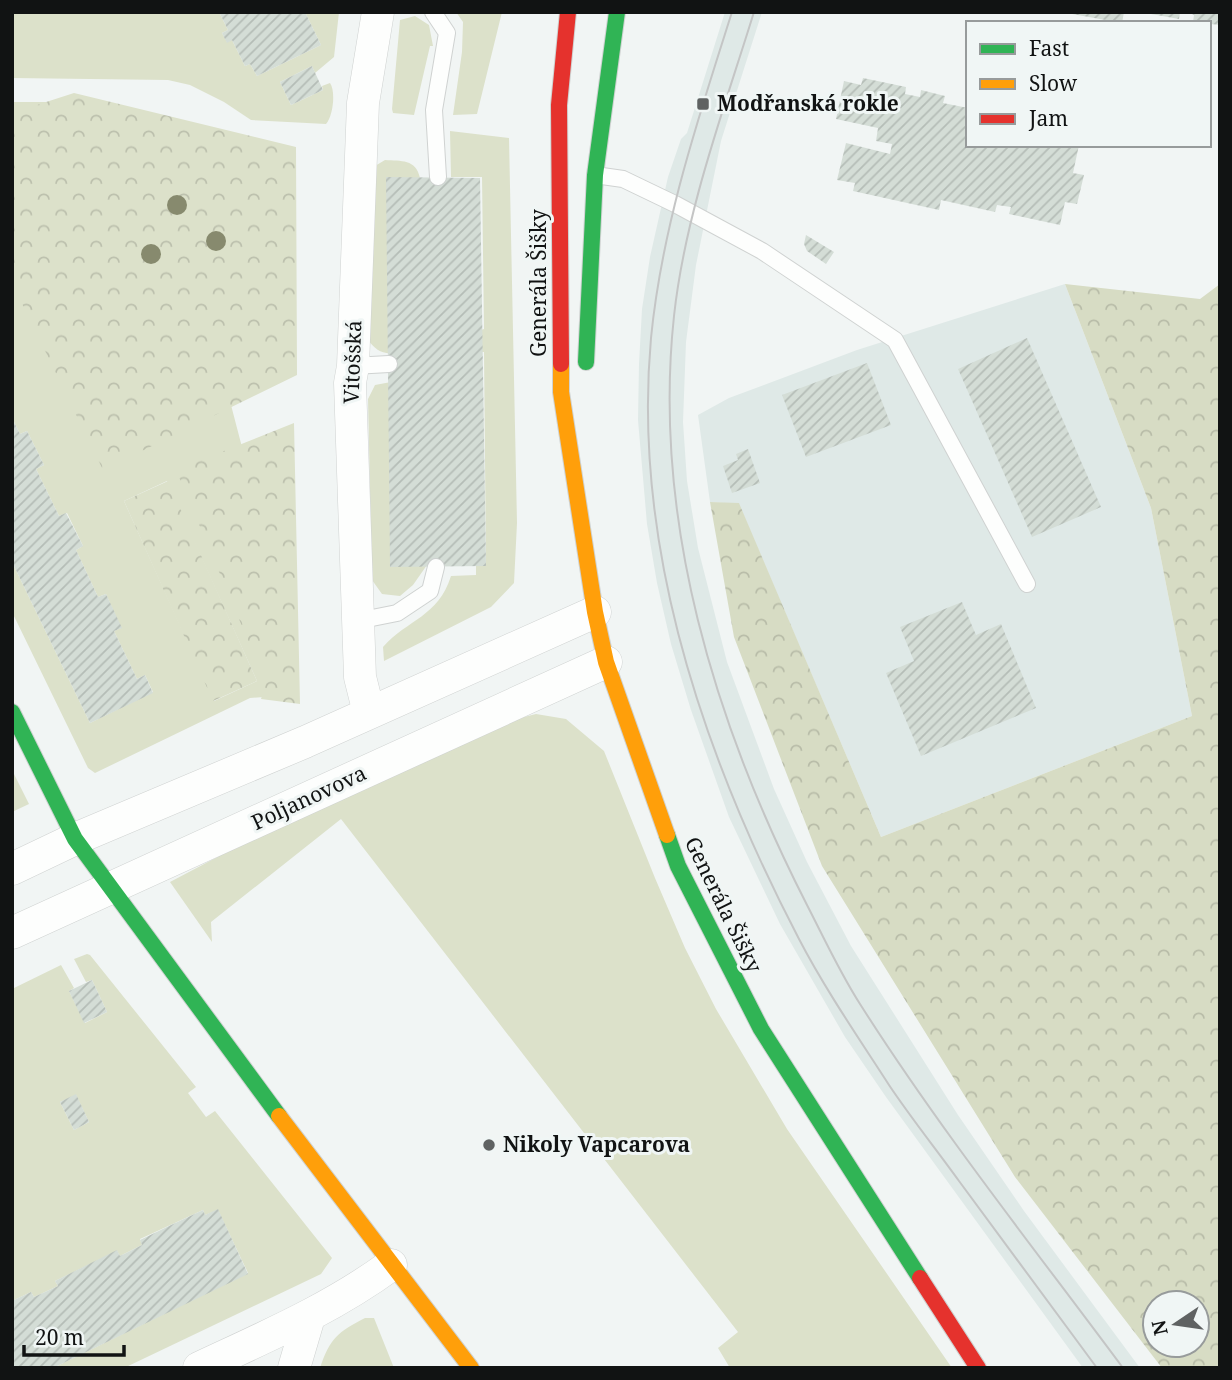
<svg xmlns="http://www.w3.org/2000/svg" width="1232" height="1380" font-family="'Noto Serif',serif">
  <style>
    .built { fill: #dfe9e7 }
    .green { fill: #dce1ca; fill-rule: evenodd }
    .forest { fill: url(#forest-crowns); fill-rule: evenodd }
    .park { fill: url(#park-crowns) }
    .building { fill: url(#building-hatch) }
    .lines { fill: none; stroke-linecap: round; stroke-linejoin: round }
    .lane-casing { stroke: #cfd2d1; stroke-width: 18 }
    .street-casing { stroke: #cfd2d1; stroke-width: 33 }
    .fast-casing { stroke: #cfd2d1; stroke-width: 18 }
    .slow-casing { stroke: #cfd2d1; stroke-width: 18 }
    .jam-casing { stroke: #cfd2d1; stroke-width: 18 }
    .lane { stroke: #fdfefd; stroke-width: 16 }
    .street { stroke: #fdfefd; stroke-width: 32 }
    .fast { stroke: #30b455; stroke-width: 16 }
    .slow { stroke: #ff9f0a; stroke-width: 16 }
    .jam { stroke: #e5322d; stroke-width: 16 }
    .tram { stroke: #c4c5c5; stroke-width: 2 }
    .tree { fill: #878a6e }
    .poi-dot { fill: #5f6262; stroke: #f0f6f5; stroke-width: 2.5 }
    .labels { text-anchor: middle; stroke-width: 6; stroke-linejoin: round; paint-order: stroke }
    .poi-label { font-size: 21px; font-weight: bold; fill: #111313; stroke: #f0f6f5; text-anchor: start }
    .street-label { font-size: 21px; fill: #111313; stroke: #f0f6f5 }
  </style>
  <defs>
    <pattern id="forest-crowns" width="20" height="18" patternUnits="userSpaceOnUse" patternTransform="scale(1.75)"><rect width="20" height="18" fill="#d7dcc4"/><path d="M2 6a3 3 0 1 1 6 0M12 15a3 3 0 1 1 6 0" fill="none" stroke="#b8bca8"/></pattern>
    <pattern id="park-crowns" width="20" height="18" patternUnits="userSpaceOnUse" patternTransform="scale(1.75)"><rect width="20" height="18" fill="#dce1ca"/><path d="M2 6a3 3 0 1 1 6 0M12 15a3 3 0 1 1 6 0" fill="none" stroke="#bcc0ad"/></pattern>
    <pattern id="building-hatch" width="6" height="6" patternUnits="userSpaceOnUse" patternTransform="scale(1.75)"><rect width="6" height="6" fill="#d4ddd6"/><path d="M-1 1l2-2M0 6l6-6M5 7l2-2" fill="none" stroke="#b5bdb7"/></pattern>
  </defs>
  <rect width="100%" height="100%" fill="#f1f5f4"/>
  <path class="built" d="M 725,12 L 762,12 L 721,141 L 696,265 L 686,342 L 683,422 L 687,481 L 698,548 L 727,662 L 774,789 L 807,862 L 851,946 L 958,1115 L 1024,1211 L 1140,1368 L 1083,1368 L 886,1097 L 845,1037 L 780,924 L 729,817 L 691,710 L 671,644 L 657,583 L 647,524 L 638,420 L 639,364 L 642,309 L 650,257 L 668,177 L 681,139 L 687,133 Z
    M 1065,284 L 1151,508 L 1192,716 L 881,837 L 739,504 L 710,502 L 698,415 L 729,398 L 857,350 Z"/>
  <path class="green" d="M 12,12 L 219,12 L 228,30 L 222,33 L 227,42 L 232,40 L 245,66 L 250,64 L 257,76 L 321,45 L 305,12 L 339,12 L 334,57 L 315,73 L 312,66 L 280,82 L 291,105 L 323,90 L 322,86 L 330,83 C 336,92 333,116 326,124 L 251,120 L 224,102 L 190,85 L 168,80 L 12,78 Z
    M 456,12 L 502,12 L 477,114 L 453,115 L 462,52 L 463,22 Z
    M 415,16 L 429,25 L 433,46 L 430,46 L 414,115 L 393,113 L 392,109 L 400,20 Z
    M 12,102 L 55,102 L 207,313 L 243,451 L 276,651 L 264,697 L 250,698 L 95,773 L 88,768 L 12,612 L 12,562 L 90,723 L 153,692 L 145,675 L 137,679 L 114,631 L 121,628 L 106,594 L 98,597 L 76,550 L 83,546 L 67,513 L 59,516 L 36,469 L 44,465 L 27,431 L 20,434 L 12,418 ZM 167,481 L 257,681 L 214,701 L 124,501 Z
    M 450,131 L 509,138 L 517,523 L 514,583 L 491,607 L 384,661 L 383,647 C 408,619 438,617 451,576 L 476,575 L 476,565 L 486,564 L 484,352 L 482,352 L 481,330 L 484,329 L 482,177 L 451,177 Z
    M 385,160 C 401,161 416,159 420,178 L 393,353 C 381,354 375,349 368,340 L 375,166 Z
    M 391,382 L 427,565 L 413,585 L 400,596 L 382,594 L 372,580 L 368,399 L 375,385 Z
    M 536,714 L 566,719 L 604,751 L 655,878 L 685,948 L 716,1009 L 787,1129 L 952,1368 L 730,1368 L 718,1348 L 738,1332 L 341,819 L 211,922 L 212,942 L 170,882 L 244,843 L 508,721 Z
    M 12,770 L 29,804 L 12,812 Z
    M 87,954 L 90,955 L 196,1087 L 188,1093 L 206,1117 L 215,1111 L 332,1258 L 321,1274 L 124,1368 L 53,1368 L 248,1273 L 218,1210 L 205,1215 L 203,1210 L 140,1239 L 142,1245 L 120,1256 L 117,1251 L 55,1281 L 58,1286 L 34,1297 L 31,1292 L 12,1301 L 12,989 L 61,965 L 74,988 L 69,991 L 85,1023 L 107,1012 L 92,980 L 86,982 L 74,959 ZM 76,1095 L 89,1122 L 74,1130 L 60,1102 Z
    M 365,1318 L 374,1318 L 394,1368 L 320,1368 C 330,1338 338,1332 365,1318 Z"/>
  <path class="forest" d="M 1065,284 L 1200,299 L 1220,284 L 1220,1368 L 1162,1368 L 1015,1177 L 822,866 L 734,637 L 710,502 L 739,503 L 881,837 L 1192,716 L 1151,508 ZM 1155,1303 L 1197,1303 L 1197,1345 L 1155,1345 Z"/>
  <path class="park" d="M 74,93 L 296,147 L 297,375 L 103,470 L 12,283 L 12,113 Z
    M 294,423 L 300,704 L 261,699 L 266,683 L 176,470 Z
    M 168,481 L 257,681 L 213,701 L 124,501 Z"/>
  <path class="building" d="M 219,12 L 305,12 L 321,45 L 257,76 L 250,64 L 245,66 L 232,40 L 227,43 L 222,33 L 228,30 Z
    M 1061,12 L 1124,12 L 1122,23 Z
    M 1140,12 L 1180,12 L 1179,19 Z
    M 1188,12 L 1220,12 L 1220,25 L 1193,22 L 1194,15 Z
    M 312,66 L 323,90 L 291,105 L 280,82 Z
    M 863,78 L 906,87 L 905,94 L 920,97 L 921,90 L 945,96 L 943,103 L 968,108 L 968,145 L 1079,145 L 1073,173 L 1084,175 L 1077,204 L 1065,202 L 1060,225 L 1009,214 L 1011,207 L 997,205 L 995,212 L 941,200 L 939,210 L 853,191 L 855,183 L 837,180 L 846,143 L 890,154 L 892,144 L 876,141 L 878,128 L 836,119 L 844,81 L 861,85 Z
    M 386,177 L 480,178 L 486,566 L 390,567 Z
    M 806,235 L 834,252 L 826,264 L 807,251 L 804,244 Z
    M 1027,338 L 1101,507 L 1032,537 L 958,369 Z
    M 867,363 L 891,425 L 806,457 L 782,395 Z
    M 12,418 L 20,434 L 27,431 L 44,465 L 36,469 L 59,516 L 66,513 L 83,546 L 76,550 L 98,597 L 106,594 L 122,628 L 114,631 L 137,679 L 145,675 L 153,693 L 90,723 L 12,562 Z
    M 748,449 L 760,483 L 732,493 L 723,466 L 738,460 L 736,454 Z
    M 962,602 L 976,635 L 1001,624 L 1036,708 L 921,756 L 886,673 L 914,661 L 900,627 Z
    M 92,980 L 107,1012 L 84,1023 L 69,991 Z
    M 76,1094 L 89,1122 L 74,1130 L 60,1102 Z
    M 218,1209 L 248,1274 L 53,1368 L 12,1368 L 12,1301 L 31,1292 L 34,1297 L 58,1286 L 55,1281 L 117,1250 L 120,1256 L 142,1245 L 140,1240 L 171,1225 L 203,1210 L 205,1215 Z"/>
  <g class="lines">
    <g class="lane-casing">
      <path id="lane" d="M 433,12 L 447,33 L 434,110 L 438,177
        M 595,175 L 623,179 L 675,204 L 762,251 L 895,340 L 1027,584
        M 353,366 L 389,364
        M 357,621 L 397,613 L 430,591 L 436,567"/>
    </g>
    <g class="street-casing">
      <path id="street" d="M 369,713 L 360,677 L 350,383 L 353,366 L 363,103 L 378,12
        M 12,869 L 75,839 L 305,742 L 595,612
        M 12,933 L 606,662
        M 199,1368 C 265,1337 331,1309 391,1265
        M 294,1368 L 309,1317"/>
    </g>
    <g class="fast-casing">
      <path id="fast" d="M 586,362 L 595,175 L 617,12
        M 12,712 L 75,839 L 279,1116
        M 667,835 L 678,866 L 761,1029 L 920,1278"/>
    </g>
    <g class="slow-casing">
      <path id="slow" d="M 561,364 L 561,392 L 595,612 L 606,662 L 667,835
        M 279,1116 L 471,1368"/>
    </g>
    <g class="jam-casing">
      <path id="jam" d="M 561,364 L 559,105 L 568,12
        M 920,1278 L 978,1368"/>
    </g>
    <use href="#lane" class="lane"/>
    <use href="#street" class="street"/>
    <use href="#fast" class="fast"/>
    <use href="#slow" class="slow"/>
    <use href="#jam" class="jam"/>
    <path class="tram" d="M 732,12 C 698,119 662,226 651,338 C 632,546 704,757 799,939 C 825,989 858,1037 889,1085 C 911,1118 936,1149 959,1181 C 1005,1244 1051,1306 1097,1368
      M 754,12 C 724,109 685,214 674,316 C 652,520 715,725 807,905 C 824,938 840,973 860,1004 C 940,1130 1034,1248 1123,1368"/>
  </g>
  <g class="tree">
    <circle cx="177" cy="205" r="10"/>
    <circle cx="216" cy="241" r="10"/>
    <circle cx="151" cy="254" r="10"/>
  </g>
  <g class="poi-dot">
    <rect x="696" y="97" width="14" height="14" rx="3.5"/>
    <circle cx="489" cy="1145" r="7"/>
  </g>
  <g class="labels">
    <g class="poi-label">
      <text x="717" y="111">Modřanská rokle</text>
      <text x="503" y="1152">Nikoly Vapcarova</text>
    </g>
    <g class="street-label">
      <text transform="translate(539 283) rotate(-90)" y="7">Generála Šišky</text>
      <text transform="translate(353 362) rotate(-88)" y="7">Vitošská</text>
      <text transform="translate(309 798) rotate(-25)" y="7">Poljanovova</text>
      <text transform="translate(723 905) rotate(64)" y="7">Generála Šišky</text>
    </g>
  </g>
  <rect width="1232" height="1380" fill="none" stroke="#111313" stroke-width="28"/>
  <rect x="966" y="21" width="245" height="126" fill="#f0f6f5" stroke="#979b9b" stroke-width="2"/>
  <rect x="980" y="44" width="35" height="10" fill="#30b455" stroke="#979b9b" stroke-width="2"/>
  <text x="1029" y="56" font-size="21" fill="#111313">Fast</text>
  <rect x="980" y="79" width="35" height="10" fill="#ff9f0a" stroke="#979b9b" stroke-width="2"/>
  <text x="1029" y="91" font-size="21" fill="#111313">Slow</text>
  <rect x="980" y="114" width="35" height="10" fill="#e5322d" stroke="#979b9b" stroke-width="2"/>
  <text x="1029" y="126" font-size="21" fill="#111313">Jam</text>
  <g transform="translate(1176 1324) rotate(257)"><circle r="33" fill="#f0f6f5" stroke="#979b9b" stroke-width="2"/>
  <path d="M0-5L12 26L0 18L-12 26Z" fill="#5f6262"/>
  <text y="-10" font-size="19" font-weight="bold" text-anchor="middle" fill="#111313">N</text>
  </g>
  <path d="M24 1345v10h100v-10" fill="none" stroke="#111313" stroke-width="3.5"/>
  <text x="35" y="1345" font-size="21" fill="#111313" stroke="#f0f6f5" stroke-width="5" paint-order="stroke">20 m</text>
</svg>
